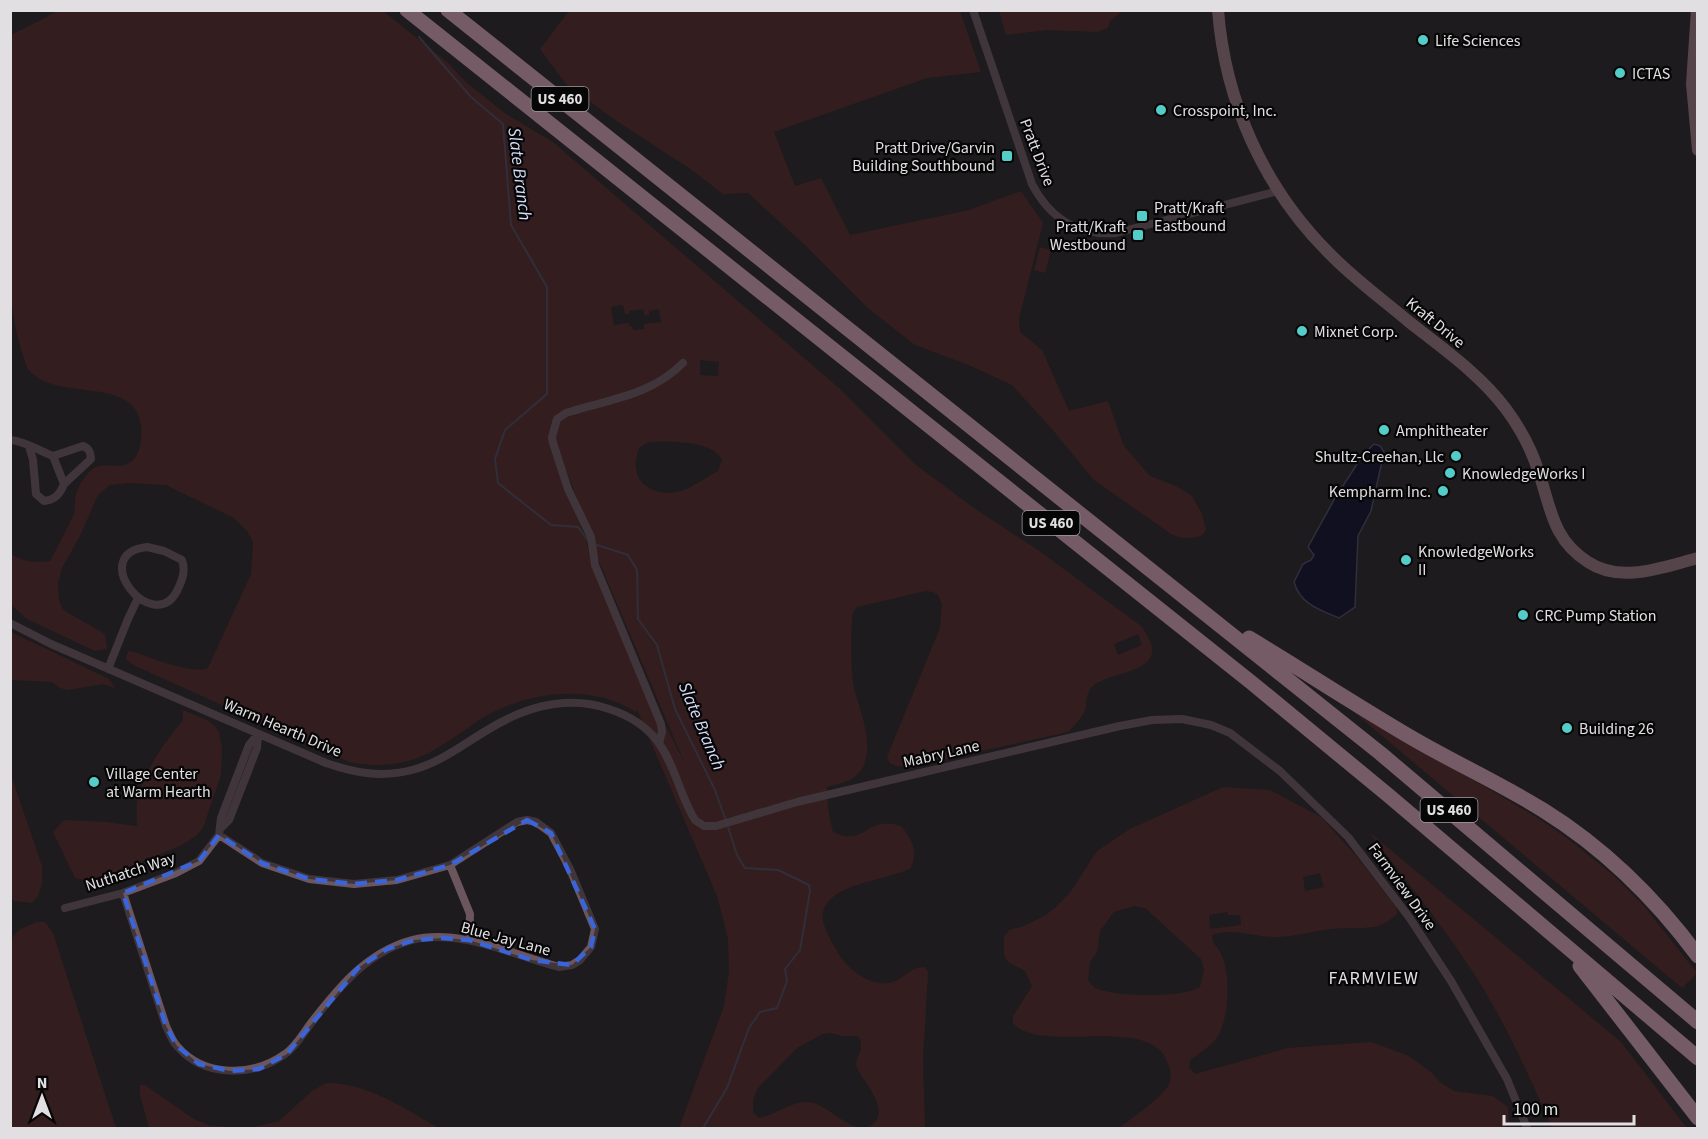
<svg xmlns="http://www.w3.org/2000/svg" width="1708" height="1139" font-family="'Source Sans 3',sans-serif">
  <style>
    .green { fill: #4e2120; fill-rule: evenodd }
    .water { fill: #030324; stroke: #46455d; stroke-width: 1.5 }
    .lines { fill: none; stroke-linecap: round; stroke-linejoin: round }
    .stream { stroke: #46455d; stroke-width: 2 }
    .street { stroke: #6c565e; stroke-width: 8 }
    .secondary { stroke: #9b7783; stroke-width: 12 }
    .highway { stroke: #e0a8bc; stroke-width: 15 }
    .marked { fill: none; stroke: #3a64d9; stroke-width: 4.5; stroke-dasharray: 12 8; stroke-linejoin: round }
    .poi-dot { fill: #54cdc8; stroke: #070607; stroke-width: 2 }
    .labels { text-anchor: middle; stroke-width: 4.5; stroke-linejoin: round; paint-order: stroke }
    .shield { fill: #070607; stroke: #a09ea0; stroke-width: 1.5 }
    .shield-label { font-size: 15px; font-weight: bold; fill: #e1dfe1 }
    .poi-label { font-size: 16px; fill: #e1dfe1; stroke: #070607; text-anchor: start }
    .street-label { font-size: 16px; fill: #e1dfe1; stroke: #070607 }
    .water-label { font-size: 18px; font-style: italic; fill: #d4dcf9; stroke: #070607 }
    .neighbourhood-label { font-size: 18px; letter-spacing: 1.5px; fill: #e1dfe1; stroke: #070607 }
  </style>
  <rect width="100%" height="100%" fill="#1d1b1d"/>
  <path class="green" d="M 1119,10 L 1120,13 L 1110,21 L 1108,28 L 1097,32 L 1047,30 L 1006,35 L 999,11 Z
    M 58,11 L 383,11 L 447,62 L 467,83 L 506,114 L 553,142 L 840,389 L 916,465 L 974,508 L 1038,550 L 1141,626 C 1179,676 1109,668 1091,688 C 1086,694 1087,702 1085,710 C 1081,719 1075,725 1068,732 L 909,767 L 896,766 L 890,763 L 887,757 L 940,628 L 942,604 L 938,595 L 933,592 L 925,591 L 857,607 L 853,613 C 850,627 851,675 854,688 C 861,715 882,761 850,780 C 843,783 834,785 827,787 C 827,803 829,817 833,832 C 866,848 865,814 901,826 C 912,840 918,850 911,868 C 887,881 831,882 823,912 C 820,923 831,941 837,951 C 844,965 863,981 880,983 C 903,986 905,967 925,967 L 928,972 L 923,1059 L 925,1128 L 679,1128 L 724,1006 L 729,972 L 728,938 L 717,896 L 637,710 L 636,712 C 594,684 534,691 491,713 C 464,728 438,753 408,761 C 389,766 369,766 349,762 L 135,666 L 126,659 L 128,651 L 135,652 C 151,658 194,675 208,668 L 251,574 L 253,542 L 247,531 L 234,518 L 166,485 L 128,483 L 110,485 L 98,495 L 80,536 L 62,568 L 58,584 L 59,600 L 63,610 L 105,634 L 107,649 L 95,651 L 27,619 L 10,604 L 10,553 C 23,562 35,563 50,561 C 58,546 66,531 73,516 C 76,509 74,501 76,494 C 78,486 87,472 94,468 C 102,464 113,466 121,466 C 139,464 143,441 141,426 C 135,373 55,404 28,369 C 25,364 24,357 22,352 C 4,297 11,237 11,180 C 11,132 11,83 11,35 ZM 623,305 L 625,314 L 629,314 L 629,311 L 643,309 L 645,316 L 649,315 L 649,311 L 659,309 L 661,322 L 644,324 L 644,329 L 633,330 L 632,326 L 629,326 L 629,323 L 614,325 L 611,307 ZM 700,360 L 719,362 L 718,376 L 700,375 ZM 648,442 C 668,442 712,439 722,460 L 718,471 C 707,477 696,485 684,490 C 666,497 637,491 636,467 C 635,461 637,454 639,448 ZM 556,443 L 596,548 L 598,559 L 685,764 L 647,688 L 592,566 L 586,538 L 577,517 L 553,446 ZM 1138,634 L 1142,645 L 1118,655 L 1114,644 ZM 830,1033 L 843,1036 L 858,1036 C 868,1051 851,1057 858,1070 C 865,1083 890,1110 873,1124 C 852,1139 829,1102 807,1102 C 790,1102 775,1115 759,1118 L 753,1112 L 753,1100 L 757,1089 L 797,1048 L 823,1034 Z
    M 569,11 L 960,11 L 981,72 L 927,78 L 774,132 L 795,186 L 821,178 L 850,235 L 969,210 L 1021,191 L 1043,223 L 1019,319 L 1020,332 L 1042,350 L 1069,411 L 1108,401 L 1124,446 L 1150,476 L 1176,486 L 1192,496 L 1202,514 L 1206,529 L 1203,535 C 1191,539 1182,539 1171,534 L 1094,480 L 1051,428 L 1012,385 L 971,366 L 915,345 L 869,309 L 807,247 L 748,193 L 723,194 L 689,168 L 618,122 L 566,84 L 540,49 Z
    M 1040,247 L 1051,250 L 1045,273 L 1034,270 Z
    M 11,632 L 109,679 L 115,688 L 103,684 L 68,690 L 60,688 L 52,682 L 11,680 Z
    M 1343,703 L 1538,818 L 1571,841 L 1614,876 L 1644,906 L 1697,973 L 1682,988 Z
    M 183,710 L 207,720 L 214,725 L 219,732 L 222,748 L 221,775 L 203,828 L 196,836 L 180,846 L 92,882 L 75,878 L 53,832 L 64,820 L 106,822 L 137,826 C 137,818 136,810 137,802 C 143,772 164,743 183,720 Z
    M 11,775 L 42,866 L 42,884 L 38,896 L 32,903 L 14,901 L 11,898 Z
    M 1223,787 L 1270,790 L 1321,817 L 1357,857 L 1396,907 L 1397,914 C 1391,920 1381,926 1373,927 C 1359,929 1345,927 1331,929 C 1312,931 1295,937 1276,937 C 1254,937 1232,927 1212,935 C 1212,945 1219,947 1222,956 C 1231,975 1229,1022 1216,1039 C 1209,1047 1199,1054 1190,1060 L 1189,1067 L 1195,1074 L 1288,1048 L 1371,1042 L 1409,1056 L 1431,1072 L 1441,1083 L 1454,1091 L 1493,1096 L 1508,1107 L 1509,1123 L 1505,1128 L 1119,1128 C 1130,1120 1162,1097 1168,1086 C 1172,1079 1171,1071 1168,1064 C 1152,1012 1042,1056 1013,1023 L 1013,1016 L 1032,986 L 1025,971 L 1008,962 L 1004,955 L 1004,937 L 1009,930 L 1024,926 L 1046,915 L 1058,905 L 1071,891 L 1097,851 L 1130,829 ZM 1320,873 L 1324,887 L 1305,891 L 1303,877 ZM 1134,906 L 1145,908 L 1201,959 L 1204,970 L 1200,987 C 1182,998 1118,997 1098,989 C 1094,988 1091,984 1088,980 L 1090,962 L 1097,952 L 1100,931 L 1114,912 ZM 1227,912 L 1228,915 L 1240,915 L 1241,925 L 1210,929 L 1209,915 Z
    M 1369,832 L 1621,1042 L 1687,1128 L 1552,1128 C 1531,1080 1510,1033 1483,988 C 1450,934 1408,883 1369,832 Z
    M 36,922 L 45,922 L 53,933 L 116,1128 L 11,1128 L 11,939 L 19,930 Z
    M 326,1083 C 369,1083 403,1108 439,1128 L 149,1128 L 140,1095 L 140,1085 L 145,1085 L 192,1118 L 208,1125 L 228,1127 L 254,1127 L 279,1121 L 312,1091 Z"/>
  <path class="water" d="M 1374,444 L 1380,446 L 1384,452 L 1371,511 L 1358,536 L 1355,607 L 1339,618 C 1320,610 1300,604 1294,582 L 1303,564 L 1311,560 L 1314,555 L 1308,547 L 1335,498 L 1363,455 Z"/>
  <g class="lines">
    <path class="stream" d="M 419,37 L 471,97 L 503,124 L 511,225 L 547,287 L 547,394 L 505,430 L 495,459 L 498,483 L 551,525 L 578,527 L 589,542
      M 594,544 L 628,555 L 637,570 L 638,619 L 657,645 L 675,709 L 715,790 L 726,821
      M 703,1128 L 727,1088 L 749,1028 L 760,1012 L 777,1008 L 787,981 L 785,969 L 800,950 L 810,891 L 809,885 L 778,870 L 745,868 L 737,855 L 728,827"/>
    <path class="street" d="M 973,10 L 1032,184 C 1049,217 1077,236 1116,233 L 1278,191
      M 10,440 C 25,441 40,451 53,456 L 64,484 C 60,494 55,500 44,501 L 36,494 L 33,460 L 29,446
      M 53,456 L 83,446 C 90,449 90,452 91,459 L 64,484
      M 147,547 L 164,551 L 182,560 C 186,571 182,581 177,591 C 153,637 86,554 147,547 Z
      M 10,623 L 51,644 L 326,763 C 355,773 382,778 412,770 C 439,763 461,746 484,732 C 522,708 565,694 609,709 C 628,715 646,726 658,742 C 675,765 680,796 695,820 L 704,826 L 716,826 L 797,802 L 1120,726 L 1152,720 L 1182,719 L 1211,725 L 1230,733 L 1280,771 L 1348,837 L 1409,917 L 1451,981 L 1507,1079 L 1527,1128
      M 108,669 L 128,619 L 138,598
      M 659,743 L 662,732 L 661,724 L 595,565 L 591,537 L 568,489 L 553,443 L 552,437 L 557,419 L 566,413 C 609,399 650,396 683,363
      M 221,828 L 229,820 L 257,748 L 258,735
      M 450,865 L 470,914 L 469,940
      M 123,893 L 166,1026 C 169,1032 172,1041 177,1046 C 204,1078 253,1077 285,1054 C 296,1047 304,1032 311,1023 C 339,987 367,952 412,940 C 460,928 513,955 559,967 L 572,965 L 580,960 L 591,947 L 595,929 L 570,869 L 551,833 L 536,822 L 527,820 L 517,822 L 450,865 L 397,880 L 354,884 L 309,879 L 262,863 L 219,835
      M 65,908 L 123,893 L 176,873 L 199,861 L 219,835 L 221,818 L 249,745 L 258,734"/>
    <path class="secondary" d="M 1218,10 C 1225,102 1264,188 1329,253 C 1353,278 1382,299 1408,321 C 1442,348 1480,374 1506,409 C 1520,428 1532,450 1539,473 C 1551,509 1553,540 1588,562 C 1621,584 1663,567 1698,558
      M 1697,10 L 1692,84 L 1698,150"/>
    <path class="highway" d="M 407,10 L 1252,683 L 1388,795 L 1698,1058
      M 448,10 L 1380,753 L 1698,1022
      M 1249,638 C 1304,671 1357,706 1412,738 C 1455,763 1501,784 1543,810 C 1604,848 1655,898 1698,956
      M 1580,966 L 1698,1118"/>
  </g>
  <path d="M0 0H1708V1139H0ZM 527,820 L 551,833 L 595,929 L 591,947 L 572,965 L 532,960 L 469,940 L 442,938 L 414,940 L 387,949 L 358,968 L 287,1054 L 259,1069 L 230,1071 L 199,1064 L 177,1046 L 166,1026 L 123,893 L 199,861 L 219,835 L 262,863 L 309,879 L 354,884 L 397,880 L 450,865 Z" fill="#1d1b1d" fill-opacity=".55" fill-rule="evenodd"/>
  <path class="marked" d="M 527,820 L 551,833 L 595,929 L 591,947 L 572,965 L 532,960 L 469,940 L 442,938 L 414,940 L 387,949 L 358,968 L 287,1054 L 259,1069 L 230,1071 L 199,1064 L 177,1046 L 166,1026 L 123,893 L 199,861 L 219,835 L 262,863 L 309,879 L 354,884 L 397,880 L 450,865 Z"/>
  <g class="poi-dot">
    <circle cx="1423" cy="40" r="6"/>
    <circle cx="1620" cy="73" r="6"/>
    <circle cx="1161" cy="110" r="6"/>
    <rect x="1001" y="150" width="12" height="12" rx="3"/>
    <rect x="1136" y="210" width="12" height="12" rx="3"/>
    <rect x="1132" y="229" width="12" height="12" rx="3"/>
    <circle cx="1302" cy="331" r="6"/>
    <circle cx="1384" cy="430" r="6"/>
    <circle cx="1456" cy="456" r="6"/>
    <circle cx="1450" cy="473" r="6"/>
    <circle cx="1443" cy="491" r="6"/>
    <circle cx="1406" cy="560" r="6"/>
    <circle cx="1523" cy="615" r="6"/>
    <circle cx="1567" cy="728" r="6"/>
    <circle cx="94" cy="782" r="6"/>
  </g>
  <g class="labels">
    <g class="shield">
      <rect x="531.5" y="87" width="57" height="24" rx="4.5"/>
      <rect x="1022.5" y="511" width="57" height="24" rx="4.5"/>
      <rect x="1420.5" y="798" width="57" height="24" rx="4.5"/>
    </g>
    <g class="shield-label">
      <text x="560" y="104">US 460</text>
      <text x="1051" y="528">US 460</text>
      <text x="1449" y="815">US 460</text>
    </g>
    <g class="poi-label">
      <text x="1435" y="46">Life Sciences</text>
      <text x="1632" y="79">ICTAS</text>
      <text x="1173" y="116">Crosspoint, Inc.</text>
      <text x="995" y="153" text-anchor="end">Pratt Drive/Garvin<tspan x="995" dy="18">Building Southbound</tspan></text>
      <text x="1154" y="213">Pratt/Kraft<tspan x="1154" dy="18">Eastbound</tspan></text>
      <text x="1126" y="232" text-anchor="end">Pratt/Kraft<tspan x="1126" dy="18">Westbound</tspan></text>
      <text x="1314" y="337">Mixnet Corp.</text>
      <text x="1396" y="436">Amphitheater</text>
      <text x="1444" y="462" text-anchor="end">Shultz-Creehan, Llc</text>
      <text x="1462" y="479">KnowledgeWorks I</text>
      <text x="1431" y="497" text-anchor="end">Kempharm Inc.</text>
      <text x="1418" y="557">KnowledgeWorks<tspan x="1418" dy="18">II</tspan></text>
      <text x="1535" y="621">CRC Pump Station</text>
      <text x="1579" y="734">Building 26</text>
      <text x="106" y="779">Village Center<tspan x="106" dy="18">at Warm Hearth</tspan></text>
    </g>
    <g class="street-label">
      <text transform="translate(1038 152) rotate(69)" y="6">Pratt Drive</text>
      <text transform="translate(1436 322) rotate(39)" y="6">Kraft Drive</text>
      <text transform="translate(283 727) rotate(23)" y="6">Warm Hearth Drive</text>
      <text transform="translate(941 753) rotate(-13)" y="6">Mabry Lane</text>
      <text transform="translate(130 871) rotate(-18)" y="6">Nuthatch Way</text>
      <text transform="translate(1403 886) rotate(54)" y="6">Farmview Drive</text>
      <text transform="translate(506 938) rotate(15)" y="6">Blue Jay Lane</text>
    </g>
    <g class="water-label">
      <text transform="translate(520 174) rotate(83)" y="6">Slate Branch</text>
      <text transform="translate(702 726) rotate(67)" y="6">Slate Branch</text>
    </g>
    <g class="neighbourhood-label">
      <text x="1374" y="984">FARMVIEW</text>
    </g>
  </g>
  <rect width="1708" height="1139" fill="none" stroke="#e1dfe1" stroke-width="24"/>
  <g transform="translate(42 1097)" stroke="#070607" stroke-width="4.5" paint-order="stroke">
  <path d="M0-4.5L10 22L0 15L-10 22Z" fill="#e1dfe1"/>
  <text y="-9" font-size="16" font-weight="bold" text-anchor="middle" fill="#e1dfe1">N</text>
  </g>
  <path d="M1504 1115v9h130v-9" fill="none" stroke="#e1dfe1" stroke-width="3"/>
  <text x="1513" y="1115" font-size="18" fill="#e1dfe1" stroke="#070607" stroke-width="4.5" paint-order="stroke">100 m</text>
</svg>
